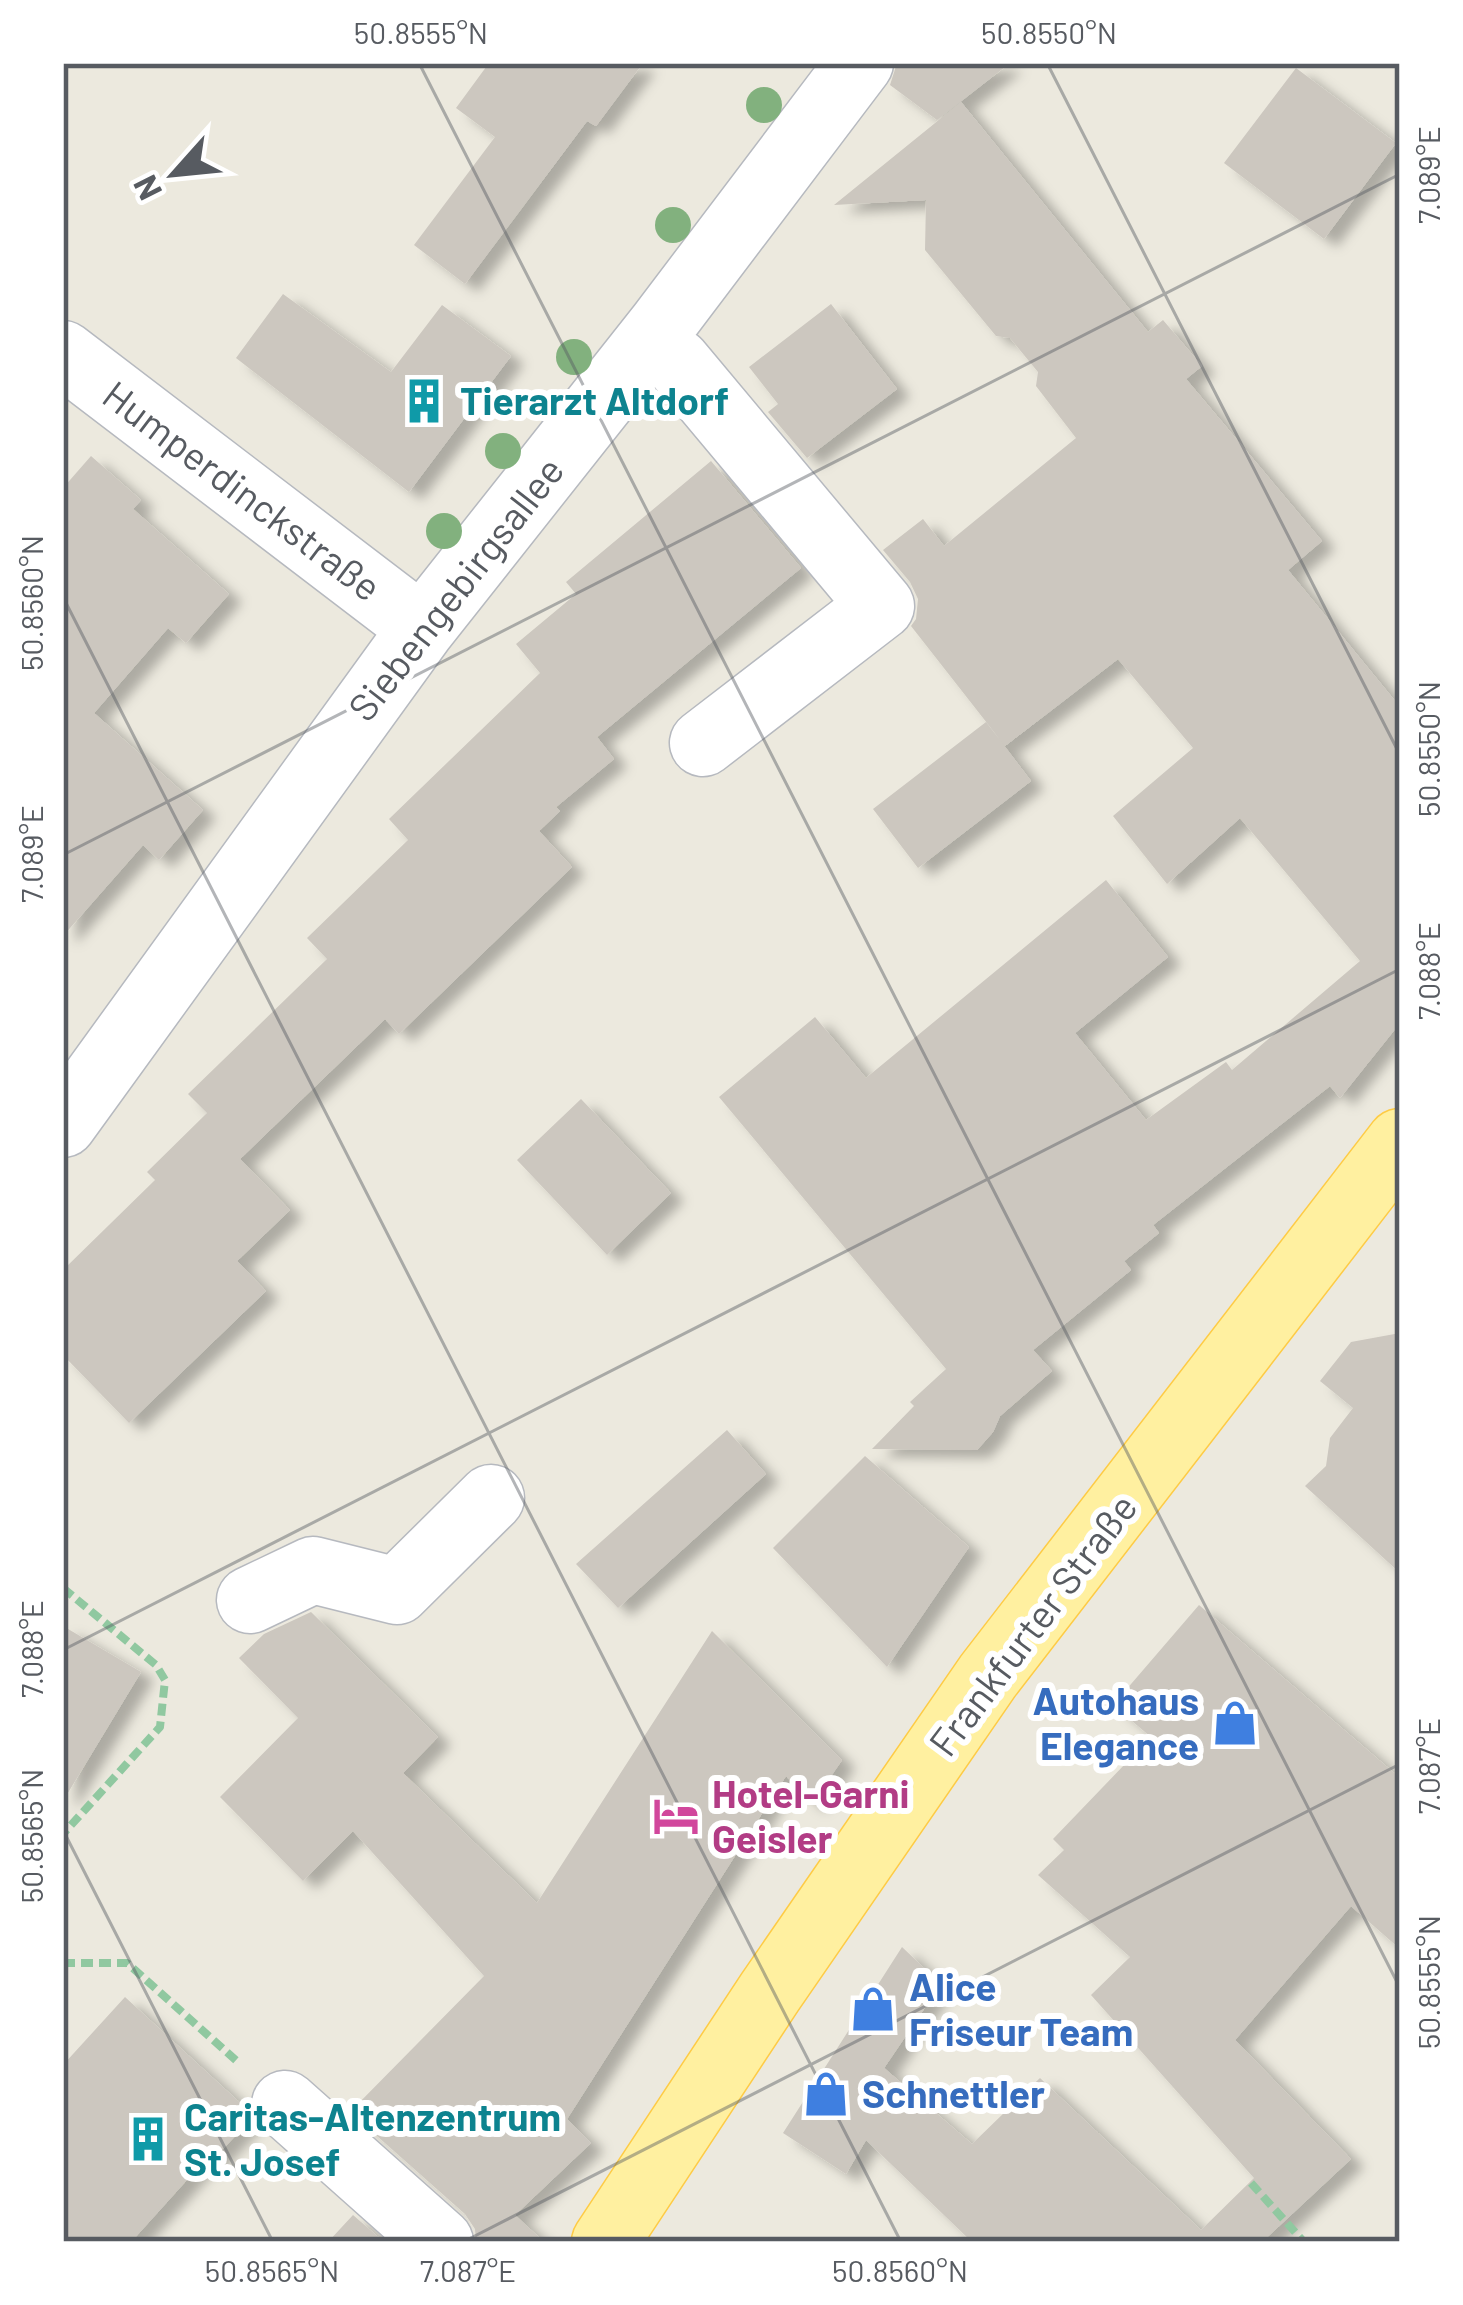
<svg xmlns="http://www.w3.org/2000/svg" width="1463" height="2305" font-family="Barlow,sans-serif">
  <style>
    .building { fill: #ccc7bf; filter: url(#shadow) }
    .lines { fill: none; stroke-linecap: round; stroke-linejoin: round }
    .minor-casing { stroke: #b6b9bf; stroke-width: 69 }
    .major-casing { stroke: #fecb45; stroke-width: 69 }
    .path { stroke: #90c8a0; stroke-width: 8; stroke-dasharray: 12 6; stroke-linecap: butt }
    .minor { stroke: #fff; stroke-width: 66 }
    .major { stroke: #fff0a0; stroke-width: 66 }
    .tree { fill: #82b17e }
    .ticks { fill: none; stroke: #575b61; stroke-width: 3; stroke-opacity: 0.45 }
    .labels { text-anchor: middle; stroke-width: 12; stroke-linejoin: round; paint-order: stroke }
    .culture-label { font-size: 39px; font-weight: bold; fill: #0d838f; stroke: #fff; text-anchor: start }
    .street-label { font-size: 39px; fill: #575b61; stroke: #fff }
    .shop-label { font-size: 39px; font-weight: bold; fill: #366cbe; stroke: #fff; text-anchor: start }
    .hotel-label { font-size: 39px; font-weight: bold; fill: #b23c85; stroke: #fff; text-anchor: start }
    .neatline { fill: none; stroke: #575b61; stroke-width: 4.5 }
    .ticks-label { font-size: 30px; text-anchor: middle; fill: #575b61 }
  </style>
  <defs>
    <filter id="shadow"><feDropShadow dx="13" dy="8" stdDeviation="6" flood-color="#0004"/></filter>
  </defs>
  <rect width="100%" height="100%" fill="#ece9de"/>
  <path class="building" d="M 489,63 L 643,63 L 596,126 L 587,121 L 465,284 L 414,245 L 495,137 L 456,108 Z
    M 897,63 L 1010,63 L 937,120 L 890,85 Z
    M 1296,68 L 1396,143 L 1324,239 L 1224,163 Z
    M 961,102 L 1148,332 L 1163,320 L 1202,366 L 1186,379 L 1322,541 L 1288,570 L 1400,707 L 1400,1023 L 1340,1098 L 1330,1086 L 1153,1225 L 1159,1233 L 1124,1261 L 1131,1270 L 1033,1350 L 1052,1371 L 1000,1416 L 993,1432 L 977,1450 L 872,1449 L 914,1406 L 910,1402 L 946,1369 L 719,1097 L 815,1017 L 866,1078 L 1106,880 L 1168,957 L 1075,1033 L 1146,1120 L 1226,1062 L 1232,1070 L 1360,961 L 1240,818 L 1167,884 L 1113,816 L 1193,748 L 1118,659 L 1005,746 L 911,626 L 916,619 L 918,599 L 910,582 L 883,550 L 923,519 L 944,546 L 1076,438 L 1036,386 L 1038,372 L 1010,338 L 996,336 L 925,250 L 926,200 L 834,205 Z
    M 283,294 L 391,372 L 442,305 L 511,356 L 409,492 L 236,358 Z
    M 831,304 L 897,389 L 807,458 L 768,412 L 778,404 L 749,367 Z
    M 91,456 L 141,500 L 133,509 L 229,594 L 186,643 L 168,628 L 94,713 L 203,810 L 159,860 L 143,845 L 63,936 L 63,488 Z
    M 711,461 L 801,568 L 597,737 L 614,759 L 556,807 L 560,811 L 539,831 L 572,867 L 399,1034 L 385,1019 L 240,1159 L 290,1210 L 237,1261 L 266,1291 L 129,1423 L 63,1355 L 63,1270 L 155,1180 L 147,1172 L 207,1113 L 188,1094 L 327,959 L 307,938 L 408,840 L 389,819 L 540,673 L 516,644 L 576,594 L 566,582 Z
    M 986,722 L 1031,781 L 918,868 L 873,809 Z
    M 581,1099 L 671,1193 L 607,1255 L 517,1160 Z
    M 1400,1333 L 1400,1573 L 1305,1486 L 1326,1466 L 1330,1438 L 1353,1408 L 1320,1381 L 1351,1342 Z
    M 727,1430 L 766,1474 L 618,1608 L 576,1564 Z
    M 865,1456 L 969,1547 L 887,1667 L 773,1548 Z
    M 1199,1605 L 1400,1778 L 1400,1949 L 1351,1906 L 1235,2040 L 1351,2159 L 1262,2242 L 972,2242 L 866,2140 L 846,2174 L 783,2133 L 902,1947 L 941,1984 L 884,2068 L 972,2144 L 1040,2078 L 1201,2230 L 1254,2178 L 1091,1995 L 1130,1957 L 1038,1875 L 1064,1850 L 1053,1839 L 1151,1737 L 1113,1705 Z
    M 311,1612 L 438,1737 L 403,1773 L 537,1903 L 712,1631 L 842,1760 L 812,1804 L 786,1776 L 567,2119 L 591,2143 L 515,2215 L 544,2242 L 476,2242 L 475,2229 L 465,2214 L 350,2112 L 484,1976 L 353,1831 L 303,1881 L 220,1797 L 298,1718 L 239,1658 L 264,1634 Z
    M 63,1626 L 141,1672 L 63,1801 Z
    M 125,1997 L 249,2111 L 251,2119 L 208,2165 L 204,2161 L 131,2242 L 63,2242 L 63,2065 Z
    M 353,2215 L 384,2242 L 328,2242 Z"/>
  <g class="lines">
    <g class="minor-casing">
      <path id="minor" d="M 650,341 L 677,362 L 881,606 L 703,743
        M 63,354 L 422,628
        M 63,1124 L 422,628 L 661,326 L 860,63
        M 250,1600 L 313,1570 L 397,1591 L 491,1498
        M 285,2104 L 440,2242"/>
    </g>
    <g class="major-casing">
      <path id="major" d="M 605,2242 L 770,1992 L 988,1676 L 1400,1142"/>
    </g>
    <path class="path" d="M 63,1588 L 156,1665 L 165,1680 L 160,1727 L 63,1834
      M 63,1963 L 127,1963 L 239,2063
      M 1251,2183 L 1304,2242"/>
    <use href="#minor" class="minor"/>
    <use href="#major" class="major"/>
  </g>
  <g class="tree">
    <circle cx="764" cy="105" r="18"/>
    <circle cx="673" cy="225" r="18"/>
    <circle cx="574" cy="357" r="18"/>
    <circle cx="503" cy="451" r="18"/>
    <circle cx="444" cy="531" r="18"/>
  </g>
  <path class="ticks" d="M 419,63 L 1400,1988M 1047,63 L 1400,755M 63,597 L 901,2242M 63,855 L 1400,174M 63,1650 L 1400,969M 63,1830 L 273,2242M 463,2242 L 1400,1764"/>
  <defs>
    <g id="building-bare" transform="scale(3.6)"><path d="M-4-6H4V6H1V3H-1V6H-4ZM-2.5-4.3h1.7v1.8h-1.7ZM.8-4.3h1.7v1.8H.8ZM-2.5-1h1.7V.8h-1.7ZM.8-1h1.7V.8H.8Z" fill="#0f9aa8" stroke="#fff" stroke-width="2.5" paint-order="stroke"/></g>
    <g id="shop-bare" transform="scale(3.6)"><path d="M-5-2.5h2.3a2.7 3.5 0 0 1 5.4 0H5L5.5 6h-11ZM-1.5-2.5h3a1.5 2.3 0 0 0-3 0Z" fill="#3f7fe0" stroke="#fff" stroke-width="2.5" paint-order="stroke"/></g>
    <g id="hotel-bare" transform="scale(3.6)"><path d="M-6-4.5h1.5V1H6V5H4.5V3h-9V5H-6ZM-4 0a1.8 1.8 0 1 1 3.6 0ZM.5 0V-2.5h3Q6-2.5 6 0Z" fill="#d1479c" stroke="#fff" stroke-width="2.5" paint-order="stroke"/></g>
  </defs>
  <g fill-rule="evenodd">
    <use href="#building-bare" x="424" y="401"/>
    <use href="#shop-bare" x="1235" y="1723"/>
    <use href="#hotel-bare" x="676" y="1816"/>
    <use href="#shop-bare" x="873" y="2009"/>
    <use href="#shop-bare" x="826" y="2094"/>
    <use href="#building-bare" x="148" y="2139"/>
  </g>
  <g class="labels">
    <g class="culture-label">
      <text x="460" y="415">Tierarzt Altdorf</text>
      <text x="184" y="2131">Caritas-Altenzentrum<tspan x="184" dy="45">St. Josef</tspan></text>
    </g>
    <g class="street-label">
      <text transform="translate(242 491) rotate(37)" y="14">Humperdinckstraße</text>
      <text transform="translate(456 589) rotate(-52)" y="14">Siebengebirgsallee</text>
      <text transform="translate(1033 1625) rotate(-53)" y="14">Frankfurter Straße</text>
    </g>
    <g class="shop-label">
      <text x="1199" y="1715" text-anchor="end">Autohaus<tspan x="1199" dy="45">Elegance</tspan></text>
      <text x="909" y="2001">Alice<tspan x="909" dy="45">Friseur Team</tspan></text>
      <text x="862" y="2108">Schnettler</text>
    </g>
    <g class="hotel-label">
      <text x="712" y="1808">Hotel-Garni<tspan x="712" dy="45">Geisler</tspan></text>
    </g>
  </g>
  <rect width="1463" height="2305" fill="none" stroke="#ffffff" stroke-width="132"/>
  <g transform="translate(174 174) rotate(243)" stroke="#ffffff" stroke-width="9" paint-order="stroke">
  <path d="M0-9L21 45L0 30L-21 45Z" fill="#575b61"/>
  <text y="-18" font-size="33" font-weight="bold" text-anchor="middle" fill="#575b61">N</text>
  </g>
  <rect x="66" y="66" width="1331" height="2173" class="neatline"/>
  <g class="ticks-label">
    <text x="421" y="44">50.8555°N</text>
    <text x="1049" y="44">50.8550°N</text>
    <text transform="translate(1430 175) rotate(-90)" y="10">7.089°E</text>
    <text transform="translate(33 603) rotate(-90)" y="10">50.8560°N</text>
    <text transform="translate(1430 749) rotate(-90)" y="10">50.8550°N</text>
    <text transform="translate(33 854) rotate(-90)" y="10">7.089°E</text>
    <text transform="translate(1430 971) rotate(-90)" y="10">7.088°E</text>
    <text transform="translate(33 1649) rotate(-90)" y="10">7.088°E</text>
    <text transform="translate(1430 1766) rotate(-90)" y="10">7.087°E</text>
    <text transform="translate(33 1836) rotate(-90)" y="10">50.8565°N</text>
    <text transform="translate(1430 1982) rotate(-90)" y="10">50.8555°N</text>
    <text x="272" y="2282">50.8565°N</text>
    <text x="468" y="2282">7.087°E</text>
    <text x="900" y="2282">50.8560°N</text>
  </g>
</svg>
